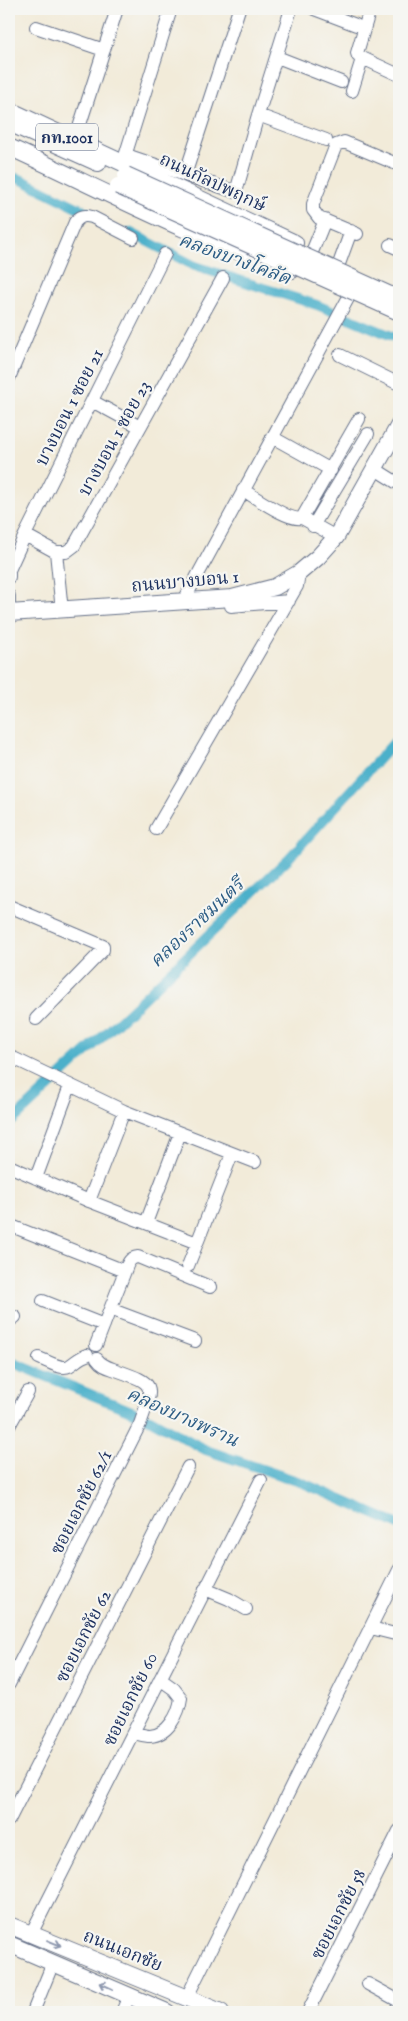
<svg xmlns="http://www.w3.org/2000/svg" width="408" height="2021" font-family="'IM FELL English','Noto Serif Thai',serif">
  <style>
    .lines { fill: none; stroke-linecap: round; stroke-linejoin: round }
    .canal { stroke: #4bb0ca; stroke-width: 10 }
    .minor-casing { stroke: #667189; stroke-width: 14 }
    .major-casing { stroke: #667189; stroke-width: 18 }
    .minor { stroke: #fff; stroke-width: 12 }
    .major { stroke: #fff; stroke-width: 16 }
    .major-bridge-casing { stroke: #667189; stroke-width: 18; stroke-linecap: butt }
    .major-bridge { stroke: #fff; stroke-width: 16 }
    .oneway { stroke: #8d97ae }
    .labels { text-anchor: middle; stroke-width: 4.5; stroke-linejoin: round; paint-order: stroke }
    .shield { fill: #f6f6f2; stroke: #5d6b8a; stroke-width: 1 }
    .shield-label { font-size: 16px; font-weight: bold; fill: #1b2f5e }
    .street-label { font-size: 18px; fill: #1b2f5e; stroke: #f6f6f2 }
    .water-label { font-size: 19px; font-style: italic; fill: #2c5c84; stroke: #f6f6f2 }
  </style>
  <rect width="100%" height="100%" fill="#f6f6f2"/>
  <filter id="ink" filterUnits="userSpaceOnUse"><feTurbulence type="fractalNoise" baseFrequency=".02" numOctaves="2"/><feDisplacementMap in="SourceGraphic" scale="10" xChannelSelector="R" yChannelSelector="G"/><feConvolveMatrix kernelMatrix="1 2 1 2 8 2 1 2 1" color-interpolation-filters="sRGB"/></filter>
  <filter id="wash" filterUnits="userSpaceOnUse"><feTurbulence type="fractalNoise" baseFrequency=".0096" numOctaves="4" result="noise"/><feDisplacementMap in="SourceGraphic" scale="20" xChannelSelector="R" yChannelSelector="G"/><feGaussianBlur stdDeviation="1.12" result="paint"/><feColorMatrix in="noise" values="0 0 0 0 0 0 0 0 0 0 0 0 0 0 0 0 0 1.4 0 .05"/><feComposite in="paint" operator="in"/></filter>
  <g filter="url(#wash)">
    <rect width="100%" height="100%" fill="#f2ebd9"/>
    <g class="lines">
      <path class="canal" d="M 9,177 L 20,179 L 95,216
        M 129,232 L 195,266 L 317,305 L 399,339
        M 9,1124 L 129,1012 L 289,858 L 399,737
        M 9,1361 L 146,1417 L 206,1450 L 303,1483 L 399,1525"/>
    </g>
  </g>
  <g filter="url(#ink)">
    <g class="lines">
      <g class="minor-casing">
        <path id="minor" d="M 171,9 L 126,153 L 132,157 L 236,192 L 258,115 L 291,9
          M 314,9 L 356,25
          M 370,9 L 357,53 L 358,56 L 399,75
          M 36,27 L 104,50
          M 277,57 L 341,82
          M 352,91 L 362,59
          M 258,115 L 326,140
          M 75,140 L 117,9
          M 185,175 L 239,9
          M 357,234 L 319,218 L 313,210 L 313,204 L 336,145 L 344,142 L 399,165
          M 390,245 L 399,249
          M 312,252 L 325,220
          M 339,264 L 351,231
          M 340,355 L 399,384
          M 9,378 L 75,222 C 80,216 84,215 92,217 L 133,238
          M 92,401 L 140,427
          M 272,437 L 331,470
          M 375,469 L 399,484
          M 243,490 C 255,497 290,522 302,518 L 336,537
          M 302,518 L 359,419
          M 313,526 L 368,434
          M 25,535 L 56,552
          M 9,577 L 9,570 L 25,535 L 165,254
          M 9,596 L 9,620
          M 183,602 L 351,293
          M 231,606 L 289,601
          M 62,611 L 56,552 L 66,552 L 74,546 L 223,278
          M 156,829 L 297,586 L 299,573
          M 9,906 L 103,946 L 103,950 L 36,1019
          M 9,1056 L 124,1111 L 255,1162
          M 9,1166 L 89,1201 L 124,1111
          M 36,1178 L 70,1086
          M 89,1201 L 197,1243
          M 146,1223 L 180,1133
          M 9,1225 L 125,1271
          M 188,1266 L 232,1154
          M 43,1301 L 104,1325
          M 110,1309 L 195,1341
          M 9,1321 L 15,1317
          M 96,1345 L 125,1271 C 128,1263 129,1258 138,1257 L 210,1287
          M 39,1358 C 47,1361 61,1370 69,1366 C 76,1362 79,1357 87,1355
          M 9,1426 L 28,1392
          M 205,1589 L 229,1599 L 246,1609
          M 371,1628 L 399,1635
          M 9,1684 L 140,1424 C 155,1382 155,1384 113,1369 C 107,1367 101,1365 97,1359
          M 134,1733 C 139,1734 145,1736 150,1736 C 168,1735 179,1714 181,1698 L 174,1689 L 160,1679
          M 9,1820 L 188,1467
          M 31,1934 L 261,1480
          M 368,1984 L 399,2001
          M 187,1997 L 399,1570
          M 33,2012 L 53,1963
          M 122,2012 L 129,1996
          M 308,2012 L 399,1831"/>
      </g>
      <g class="major-casing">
        <path id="major" d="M 9,110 L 295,243
          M 9,123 L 98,163
          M 9,147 C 101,189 195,240 292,270
          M 9,613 L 232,598 L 275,587 L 299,573 L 318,557 L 336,537 L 399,425
          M 9,1925 L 221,2012
          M 9,1944 L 167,2012"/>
      </g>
      <use href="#minor" class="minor"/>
      <use href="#major" class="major"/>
      <g class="major-bridge-casing">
        <path id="major-bridge" d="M 126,175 L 399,299
          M 118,186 L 399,312"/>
      </g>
      <use href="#major-bridge" class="major-bridge"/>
    </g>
    <defs><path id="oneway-shaft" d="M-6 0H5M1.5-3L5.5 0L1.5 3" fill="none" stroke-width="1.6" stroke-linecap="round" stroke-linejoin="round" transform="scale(1.25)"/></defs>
    <g class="oneway">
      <use href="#oneway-shaft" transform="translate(54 1943) rotate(22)"/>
      <use href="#oneway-shaft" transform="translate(106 1986) rotate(-156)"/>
    </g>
  </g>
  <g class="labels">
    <rect class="shield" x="36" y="123.5" width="62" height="27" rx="4"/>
    <g class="shield-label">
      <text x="67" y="143">กท.1001</text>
    </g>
    <g class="street-label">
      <text transform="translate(213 182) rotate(25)" y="6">ถนนกัลปพฤกษ์</text>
      <text transform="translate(69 407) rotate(-63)" y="6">บางบอน 1 ซอย 21</text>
      <text transform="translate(114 438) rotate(-61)" y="6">บางบอน 1 ซอย 23</text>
      <text transform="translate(185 581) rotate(-5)" y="6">ถนนบางบอน 1</text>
      <text transform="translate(81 1502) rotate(-63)" y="6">ซอยเอกชัย 62/1</text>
      <text transform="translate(83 1636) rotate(-63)" y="6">ซอยเอกชัย 62</text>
      <text transform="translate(130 1699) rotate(-64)" y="6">ซอยเอกชัย 60</text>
      <text transform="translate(338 1914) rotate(-63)" y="6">ซอยเอกชัย 58</text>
      <text transform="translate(123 1950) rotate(22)" y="6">ถนนเอกชัย</text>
    </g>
    <g class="water-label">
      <text transform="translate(235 258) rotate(20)" y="7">คลองบางโคลัด</text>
      <text transform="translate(196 922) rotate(-43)" y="7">คลองราชมนตรี</text>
      <text transform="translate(183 1416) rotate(24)" y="7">คลองบางพราน</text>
    </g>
  </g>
  <rect width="408" height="2021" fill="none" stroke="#f6f6f2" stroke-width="30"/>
</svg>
